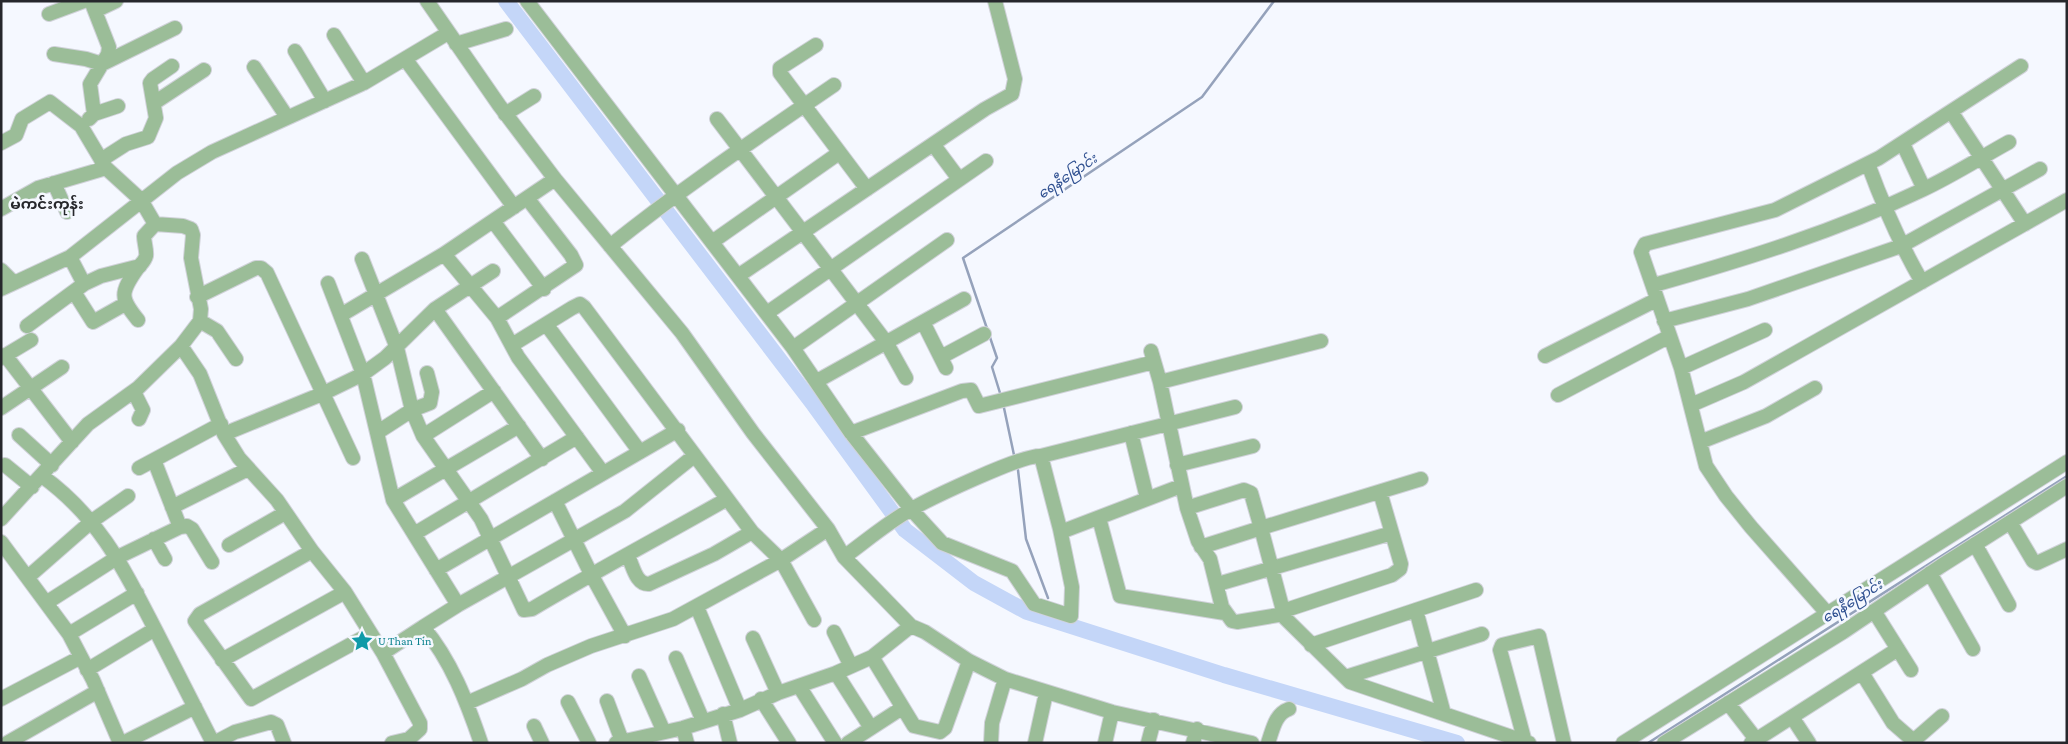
<svg xmlns="http://www.w3.org/2000/svg" width="2068" height="744" font-family="'Crimson Pro','Noto Sans Myanmar',serif">
  <style>
    .lines { fill: none; stroke-linecap: round; stroke-linejoin: round }
    .stream { stroke: #95a2bb; stroke-width: 2.5 }
    .river { stroke: #c4d6f8; stroke-width: 16 }
    .minor-casing { stroke: #d0d2d9; stroke-width: 16 }
    .minor { stroke: #9bbd98; stroke-width: 14 }
    .labels { text-anchor: middle; stroke-width: 5; stroke-linejoin: round; paint-order: stroke }
    .culture-label { font-size: 12px; fill: #0d838f; stroke: #f5f8ff; text-anchor: start }
    .water-label { font-size: 14px; font-style: italic; fill: #2e4f90; stroke: #f5f8ff }
    .quarter-label { font-size: 15px; font-weight: bold; fill: #26272c; stroke: #f5f8ff }
  </style>
  <rect width="100%" height="100%" fill="#f5f8ff"/>
  <g class="lines">
    <path class="stream" d="M 1000,393 L 992,367 L 997,358 L 963,258 L 1202,97 L 1274,1
      M 1004,408 L 1014,455
      M 1018,470 L 1026,539 L 1048,598
      M 1648,743 L 2067,476"/>
    <path class="river" d="M 506,1 L 814,405 L 905,530 L 974,583 L 1027,612 L 1224,675 L 1457,743"/>
    <g class="minor-casing">
      <path id="minor" d="M 91,1 L 109,47 L 108,54 L 90,84 L 94,114
        M 427,1 L 499,105 L 555,179 L 682,333 L 753,433 L 828,529 L 844,557 L 911,626 L 925,632 L 969,661 L 1005,679 L 1112,712 L 1252,743
        M 527,1 L 793,348 L 851,433 L 911,509 L 942,543 L 1012,571 L 1034,604 L 1071,616 L 1072,587 L 1060,529 L 1041,456
        M 95,11 L 116,1
        M 49,14 L 84,1
        M 334,35 L 364,83
        M 456,44 L 506,29
        M 816,45 L 780,68 L 780,73 L 867,189
        M 295,51 L 325,101
        M 54,54 L 86,59 L 102,64 L 175,28
        M 406,60 L 514,207
        M 254,67 L 287,117
        M 154,103 L 204,70
        M 1952,113 L 2025,224
        M 505,114 L 534,96
        M 89,119 L 94,114 L 118,106
        M 717,119 L 886,342 L 906,378
        M 1,143 L 16,135 L 22,119 L 50,102 L 81,126 L 106,168
        M 933,144 L 959,179
        M 1903,144 L 1924,189
        M 101,160 L 126,144 L 148,137 L 156,118 L 150,83 L 153,79 L 172,66
        M 1868,164 C 1883,205 1900,244 1922,282
        M 54,183 L 67,212
        M 1,209 L 38,188 L 106,168 L 141,200 L 155,224 L 183,226 L 191,229 L 193,235 L 191,258 L 201,309 L 200,321 L 181,346 L 138,388 L 88,424 L 1,519
        M 493,221 L 544,289
        M 712,242 L 839,153
        M 610,246 C 682,188 758,137 834,85
        M 444,254 L 497,318 L 518,357 L 603,473
        M 70,257 L 84,284
        M 362,259 L 397,348 L 412,410 L 423,436 L 481,519 L 524,610 L 532,609 C 596,571 662,536 727,499
        M 1,270 L 13,282
        M 738,276 L 985,109 L 1012,94 L 1015,79 L 995,1
        M 328,283 L 363,374 L 393,500 L 458,605
        M 1654,285 C 1746,259 1836,231 1922,190 C 1952,176 1980,158 2009,142
        M 1,289 L 70,257 L 177,173 L 212,152 L 364,83 L 448,33
        M 74,292 L 93,322 L 125,304
        M 197,297 L 256,268 L 261,268 L 267,273 L 353,458
        M 435,309 L 542,459
        M 767,313 L 986,161
        M 341,315 L 444,254 L 555,179
        M 497,318 L 576,265 L 571,255 L 527,198
        M 138,320 C 120,298 120,293 137,269 C 140,265 145,261 146,256 C 147,250 144,243 144,236 L 155,224
        M 200,321 L 217,331 L 236,359
        M 1664,321 L 1748,299 L 1901,246 L 2040,169
        M 923,322 L 946,368
        M 546,324 L 640,452
        M 27,326 L 84,284 L 101,276 L 140,266
        M 512,345 L 572,308 L 580,304 L 584,307 L 752,532 L 781,560 L 814,620
        M 181,346 L 200,374 L 224,434 L 239,458 L 277,500 L 312,551 L 345,592 L 383,653 L 423,627 C 451,660 467,702 481,743
        M 793,348 L 947,240
        M 1151,351 L 1160,382 L 1187,508 L 1198,541 L 1210,559 L 1222,607 L 1232,621 L 1237,622 L 1284,614
        M 5,355 L 72,442
        M 1545,356 L 1656,300
        M 941,357 L 984,334
        M 1,358 L 31,340
        M 1681,368 L 1765,330
        M 817,381 L 964,299
        M 1160,382 L 1321,341
        M 134,392 L 143,410 L 139,419
        M 1558,395 L 1670,336
        M 1691,405 L 1744,382 L 2067,200
        M 1,408 L 62,367
        M 378,432 L 412,410 L 430,403 L 432,392 L 427,373
        M 851,433 L 962,391 L 971,390 L 979,406 L 1154,362
        M 1131,433 L 1147,498
        M 224,434 L 322,394 L 363,374 L 385,358 L 435,309 L 493,271
        M 19,435 L 52,465
        M 423,436 L 494,391
        M 1700,442 L 1766,416 L 1815,388
        M 154,460 L 180,527
        M 5,465 L 32,487
        M 1177,465 L 1253,446
        M 139,468 L 221,424
        M 42,476 C 100,518 124,569 156,631 C 175,668 194,705 213,743
        M 1421,479 L 1261,528 L 1285,618 L 1350,682 L 1529,743
        M 393,500 L 519,426
        M 555,501 L 591,574 L 625,636
        M 172,507 L 248,469
        M 1187,508 L 1244,490 L 1251,493 L 1261,528 L 1201,547
        M 1099,518 L 1120,596 L 1225,613
        M 2010,522 L 2033,561 L 2037,563 L 2067,549
        M 1060,529 L 1066,530 L 1181,486
        M 414,534 L 577,437
        M 154,539 L 165,559
        M 1,542 L 69,634 L 93,680 L 120,743
        M 1975,544 L 2009,605
        M 229,545 L 285,513
        M 312,551 L 200,614 L 195,621 L 251,699 L 370,634
        M 628,556 C 633,566 636,585 649,584 L 714,554 L 752,532
        M 844,557 C 866,541 887,523 910,510 C 929,499 1023,454 1041,456 L 1235,407
        M 436,570 L 678,430
        M 1930,573 L 1973,649
        M 28,577 L 92,521 L 128,496
        M 1218,584 L 1392,533
        M 46,603 L 118,557 L 180,527 L 187,526 L 192,529 L 212,562
        M 697,607 L 740,710
        M 1416,610 L 1444,714
        M 1283,611 L 1392,575 L 1400,569 L 1401,564 L 1380,492
        M 1874,611 L 1911,670
        M 1827,613 L 1751,527 L 1726,496 L 1706,466 L 1681,368 L 1641,252 L 1645,244 L 1775,210 L 1879,158 L 2021,66
        M 423,627 L 458,605 L 625,511 L 694,456
        M 834,632 L 851,666
        M 69,634 L 137,593
        M 753,638 L 778,693
        M 1311,645 L 1476,590
        M 383,653 L 420,723 L 420,729 L 409,739 L 392,743
        M 872,657 L 914,726 L 940,732 L 945,728 L 969,661
        M 676,658 L 703,721
        M 222,660 L 345,592
        M 87,670 L 155,629
        M 836,673 L 871,728
        M 1862,673 L 1893,723 L 1916,743
        M 639,676 L 664,732
        M 1346,677 L 1482,634
        M 799,686 L 835,743
        M 1,699 L 81,657
        M 761,699 L 789,743
        M 607,701 L 622,741
        M 568,702 L 589,743
        M 467,703 L 522,679 L 547,665 L 591,646 L 673,619 L 781,560 L 828,529
        M 1728,703 L 1759,743
        M 723,714 L 730,743
        M 1792,717 L 1809,743
        M 534,726 L 542,743
        M 683,728 L 687,743
        M 1525,742 L 1500,650 L 1502,645 L 1539,636 L 1564,743
        M 7,743 L 98,691
        M 123,743 L 195,707
        M 214,743 L 235,732 L 271,722 L 277,725 L 284,743
        M 616,743 L 683,728 L 740,710 L 778,693 L 836,673 L 872,657 L 911,626
        M 848,743 L 902,708
        M 991,743 L 992,723 L 1005,679
        M 1035,743 L 1046,693
        M 1105,743 L 1112,712
        M 1148,743 L 1154,720
        M 1193,743 L 1197,729
        M 1268,743 C 1273,729 1275,714 1289,709
        M 1623,743 L 2067,462
        M 1664,743 L 1843,632 L 1941,566 L 2067,486
        M 1751,743 L 1898,649
        M 1911,743 L 1942,716"/>
    </g>
    <use href="#minor" class="minor"/>
  </g>
  <defs>
    <g id="sight-bare" transform="scale(1.725)"><path d="M0-6L1.8-2.2L6-1.7L2.9 1.2L3.7 5.4L0 3.3L-3.7 5.4L-2.9 1.2L-6-1.7L-1.8-2.2Z" fill="#0f9aa8" stroke="#f5f8ff" stroke-width="2.5" paint-order="stroke"/></g>
  </defs>
  <g fill-rule="evenodd">
    <use href="#sight-bare" x="362" y="641"/>
  </g>
  <g class="labels">
    <g class="culture-label">
      <text x="378" y="645">U Than Tin</text>
    </g>
    <g class="water-label">
      <text transform="translate(1067 176) rotate(-34)" y="5">ရေနီမြောင်း</text>
      <text transform="translate(1852 601) rotate(-32)" y="5">ရေနီမြောင်း</text>
    </g>
    <g class="quarter-label">
      <text x="47" y="209">မဲကင်းကုန်း</text>
    </g>
  </g>
  <rect width="2068" height="744" fill="none" stroke="#26272c" stroke-width="5"/>
</svg>
